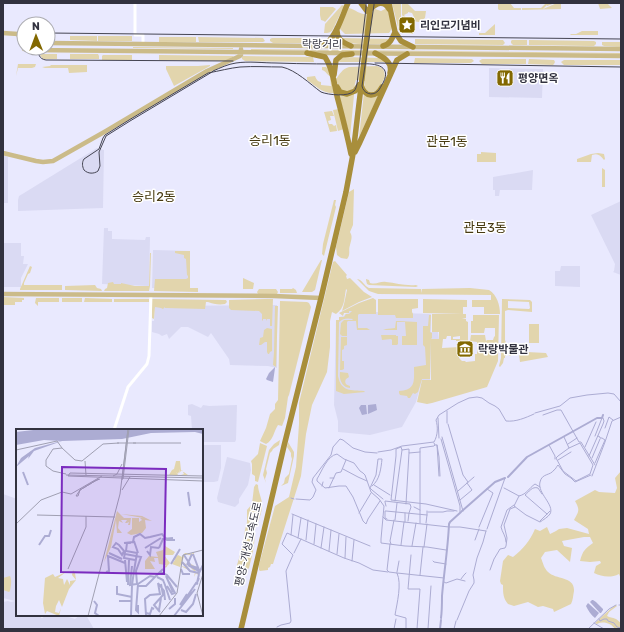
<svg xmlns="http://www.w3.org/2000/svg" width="624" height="632" font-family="Rubik,'Noto Sans KR',sans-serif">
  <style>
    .built { fill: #dadaf3 }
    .green { fill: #e2d5ad; fill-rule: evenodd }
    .water { fill: #acacd3 }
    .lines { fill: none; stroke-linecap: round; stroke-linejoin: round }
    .stream { stroke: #acacd3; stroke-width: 1 }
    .canal { stroke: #acacd3; stroke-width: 2 }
    .minor { stroke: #fff; stroke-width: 3 }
    .major { stroke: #cbbb89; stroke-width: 4.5 }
    .highway { stroke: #a88e3b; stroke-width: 5.5 }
    .tram { stroke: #454553; stroke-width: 1 }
    .labels { text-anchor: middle; stroke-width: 3; stroke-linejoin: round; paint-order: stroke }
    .poi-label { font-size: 11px; font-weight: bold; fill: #32323f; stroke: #fff; text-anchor: start }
    .street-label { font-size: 11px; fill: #32323f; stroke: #fff }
    .quarter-label { font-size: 13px; fill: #483b12; stroke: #fff }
    .inset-river { fill: none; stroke: #acacd3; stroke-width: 2 }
    .inset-road { fill: none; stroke: #a0a0b2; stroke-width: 1 }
    .view { fill: #7b2cbf; fill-opacity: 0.15; stroke: #7b2cbf; stroke-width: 2 }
    .inset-edge { fill: none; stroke: #32323f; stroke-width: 2 }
  </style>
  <rect width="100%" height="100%" fill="#e9e9fe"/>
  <path class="built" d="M 489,68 L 543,69 L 542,98 L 489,97 Z
    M 97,148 L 104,150 L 103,208 L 18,211 L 18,200 L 19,196 L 24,193 Z
    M 3,155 L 8,157 L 8,203 L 3,203 Z
    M 533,170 L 532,190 L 500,190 L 499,196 L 495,196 L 495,190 L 493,190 L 493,177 Z
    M 621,201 L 621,275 L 613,272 L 614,271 L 615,264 L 591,215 Z
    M 104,228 L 108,228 L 108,231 L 112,231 L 112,239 L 145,240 L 146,237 L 150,237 L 149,286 L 102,284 Z
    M 3,243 L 21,243 L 21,256 L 24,256 L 23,264 L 28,264 L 21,278 L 21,287 L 3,287 Z
    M 153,250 L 190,251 L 189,289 L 152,288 Z
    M 561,266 L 580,266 L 580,287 L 555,286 L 555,271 L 560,271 Z
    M 277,305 L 277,368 L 268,366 L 230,365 L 229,359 L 211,333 L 208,337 L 188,327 L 181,327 L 169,339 L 167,334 L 162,336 L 159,334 L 152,332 L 152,321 L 154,321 L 155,306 Z
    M 349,311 L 431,314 L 431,332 L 438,332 L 439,339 L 431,339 L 430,380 L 422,380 L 416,402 L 402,427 L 370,435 L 338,432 L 338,421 L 334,405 L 336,320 L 339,320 L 339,317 L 344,316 L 345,314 L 349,313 Z
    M 192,404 L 201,408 L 203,405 L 209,406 L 237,405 L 236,440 L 235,442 L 202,442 L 202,430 L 192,430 L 191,416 L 188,415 L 188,405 Z
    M 202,445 L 221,445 L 221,468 L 218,481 L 214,482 L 202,482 Z
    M 227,457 L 250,463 L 251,470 L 248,485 L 239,499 L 239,503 L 235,507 L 218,502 L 217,498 Z
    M 3,494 L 17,499 L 17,615 L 62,615 L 75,619 L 80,615 L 86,615 L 94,629 L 3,629 L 3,602 L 8,601 L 11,602 L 15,601 L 3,598 Z"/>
  <path class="green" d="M 392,3 L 401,3 L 401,23 L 398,27 Z
    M 402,3 L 407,3 L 415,11 L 426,11 L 425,18 L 419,22 L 411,21 L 411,20 L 415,19 L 412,13 L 408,12 L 408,13 L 404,15 L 407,19 L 406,20 L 402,15 Z
    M 498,3 L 510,3 L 514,8 L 521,8 L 521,10 L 499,10 L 498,9 Z
    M 546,3 L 555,3 L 547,6 L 547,5 L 543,9 L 557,3 L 561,3 L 561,9 L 522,10 L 522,8 L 541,8 Z
    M 598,3 L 607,3 L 612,8 L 600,9 Z
    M 342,5 L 344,6 L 333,29 C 331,33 328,33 324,33 L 325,24 Z
    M 320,7 L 333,7 L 336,9 L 325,22 L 324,21 L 321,20 L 320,15 Z
    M 349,8 C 359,11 365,20 375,9 L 381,11 L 387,8 C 390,17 395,26 389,33 L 345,34 L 339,28 Z
    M 402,16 L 406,21 C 413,21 413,28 413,34 L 404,33 L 407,27 L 408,27 L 410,25 L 407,23 L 406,26 L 406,27 L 403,33 L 401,33 L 398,28 L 402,24 Z
    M 495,24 L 495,35 L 479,35 L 479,33 L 485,33 Z
    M 582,31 L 598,31 L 598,35 L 570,35 L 571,34 L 576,34 Z
    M 70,36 L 97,36 L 97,41 L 70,40 Z
    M 98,36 L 132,36 L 132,41 L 98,41 Z
    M 159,37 L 196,37 L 196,42 L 159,42 Z
    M 198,37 L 263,38 L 265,41 L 263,42 L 199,42 Z
    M 272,38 L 303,38 L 303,43 L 273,43 L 270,41 L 270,39 Z
    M 341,38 L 390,39 L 387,42 L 382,44 L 359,44 L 348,43 Z
    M 415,39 L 503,40 L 505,43 L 503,45 L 415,44 Z
    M 512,40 L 527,40 L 527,45 L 513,45 L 511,43 L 511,41 Z
    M 529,40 L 594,41 L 596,42 L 596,44 L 594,46 L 589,46 L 529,45 Z
    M 602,42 L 621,42 L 621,47 L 604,46 L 602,45 Z
    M 133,47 L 233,48 L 233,49 L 133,48 Z
    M 251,49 L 621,53 L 621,54 L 251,50 Z
    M 39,54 L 57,54 L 57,59 L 43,59 Z
    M 70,54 L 98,54 L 99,56 L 99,59 L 70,59 Z
    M 103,55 L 132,55 L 132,60 L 102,60 L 102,56 Z
    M 159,55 L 234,56 L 227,61 L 159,60 Z
    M 243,56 L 313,57 L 314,62 L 245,61 L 242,59 L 242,57 Z
    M 345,57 L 380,58 L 386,62 L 337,62 L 339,59 Z
    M 415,58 L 470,59 L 472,59 L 474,61 L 471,63 L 414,63 Z
    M 482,59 L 526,59 L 526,64 L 482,64 L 479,61 Z
    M 529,59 L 554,60 L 555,62 L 554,64 L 553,65 L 528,64 Z
    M 564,60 L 621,60 L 621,65 L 564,65 L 561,62 Z
    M 18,64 L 36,64 L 35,67 L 32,68 L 18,68 L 16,76 Z
    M 51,65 L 87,65 L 87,72 L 69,73 L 68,68 L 45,68 L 42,67 L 50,66 Z
    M 210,65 L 210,66 L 174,86 L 166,69 L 166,66 L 198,66 Z
    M 377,66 L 382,68 L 384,71 L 385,77 L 379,89 L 371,93 L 364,89 L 365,81 L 356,80 L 354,88 L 346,93 L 339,88 L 336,79 C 340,74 342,69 349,67 Z
    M 322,67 L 326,67 L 329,70 L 334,93 C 323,94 316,86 307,80 L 307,77 L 315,76 C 316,79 318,82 321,82 L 321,85 L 331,86 L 330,76 C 327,75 326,71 322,70 Z
    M 354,93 L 354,95 L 350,137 L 339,95 Z
    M 364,93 L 379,94 L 359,137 Z
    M 339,109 L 344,129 L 338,131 L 333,110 Z
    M 332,111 L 334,116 L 330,116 L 331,120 L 328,121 L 329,124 L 332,124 L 334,126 L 336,125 L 337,131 L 330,132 L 324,112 Z
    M 481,152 L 496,153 L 496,162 L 477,162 L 477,154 L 481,154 Z
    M 598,153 L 604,154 L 605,159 L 604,160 C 600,155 598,153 592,155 L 591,162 L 577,162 L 577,159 L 591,154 Z
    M 602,168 L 605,170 L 605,187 L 602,187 Z
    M 354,189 L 353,225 L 350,232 C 353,237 351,240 350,245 C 348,251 351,254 347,259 L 341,258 L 337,255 L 336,247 L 349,192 Z
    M 334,200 L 336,200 L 335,205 L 336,207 L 324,256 L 322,254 L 323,244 Z
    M 175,251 L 190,251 L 190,288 L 198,288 L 198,292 L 154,291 L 155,279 L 186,279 L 188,278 L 188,276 L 187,275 L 186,259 L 184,258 L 184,255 L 175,253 Z
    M 150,253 L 151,253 L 150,286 L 149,291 L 104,291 L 105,289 L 107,288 L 108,283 L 113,282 L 114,284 L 121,284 L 121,283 L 135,286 L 149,286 Z
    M 321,260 L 322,260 L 315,290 L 312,292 L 302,292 Z
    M 335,261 L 347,275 L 346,276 L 347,279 L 350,278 L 364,292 L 372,297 L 359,302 L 342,311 L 344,304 L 347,290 L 346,289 C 344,299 345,308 336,314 L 332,312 L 330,321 L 330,347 L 327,372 L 312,405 L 306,434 L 301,476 L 273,564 L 271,564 L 270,567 L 268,568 L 268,570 L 260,571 L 259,570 L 259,565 L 275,506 L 289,497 L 296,467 L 299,424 L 299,403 L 333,262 Z
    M 30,266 L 32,267 L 30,273 L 28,274 L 24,283 L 24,285 L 62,285 L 62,290 L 20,290 L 20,289 Z
    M 243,278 L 254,283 L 253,289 L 243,289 Z
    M 357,279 C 363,280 364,286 369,288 L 421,289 L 422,293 L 422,289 L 470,288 L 489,290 C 497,295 500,305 500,314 L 484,314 L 484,307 L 472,307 L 472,300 L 491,300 L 491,295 L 378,294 L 369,291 Z
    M 366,279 L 369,280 L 370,283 C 377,285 380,281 386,282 C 396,283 405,286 416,285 L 418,286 L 416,287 L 369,285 L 367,284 L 366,280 Z
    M 95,285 L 97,288 L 101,289 L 102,291 L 65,290 L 65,286 Z
    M 293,288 L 296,290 L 297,293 L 280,293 L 280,289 L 292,289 Z
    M 259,289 L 276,289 L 278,292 L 277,294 L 258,294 L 257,292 Z
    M 3,297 L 24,298 L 24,300 L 22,300 L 22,302 L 15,302 L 15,305 L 4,305 L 4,302 L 3,302 Z
    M 36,298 L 59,298 L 59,302 L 38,302 L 38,306 L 35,303 Z
    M 62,298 L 82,298 L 82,302 L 62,302 Z
    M 85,298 L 112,299 L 112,302 L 84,302 Z
    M 373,298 L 376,300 L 376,314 L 359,314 L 358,315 L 358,328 L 367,328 L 370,330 L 357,330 L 356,321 L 348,321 L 347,322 L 347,336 L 342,336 L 340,334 L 341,323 L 344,320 L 352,320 L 353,319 C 348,318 343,318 339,322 L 338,376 C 341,392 351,390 364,391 L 365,392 L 344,394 L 336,391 L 336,320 L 339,320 L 339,317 L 344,317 L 346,314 L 349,314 L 352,311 L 349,311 L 349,313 L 344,313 L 343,316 L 339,313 L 359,303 Z
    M 114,299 L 149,299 L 149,302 L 114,302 Z
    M 152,299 L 226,300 L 227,302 L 225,304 C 219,305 213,304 208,302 L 206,302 L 205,309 L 165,308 L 165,307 L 163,309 L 161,308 L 155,307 L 154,319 L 152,318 Z
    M 229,299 L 273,299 L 272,326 L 270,326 L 270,319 L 267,319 L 267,321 L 266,319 L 263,319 L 263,321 L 262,320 L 262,314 L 259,311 L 231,310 L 229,308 L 229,300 L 266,300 Z
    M 378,299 L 418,299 L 418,308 L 412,309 L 412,312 L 413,314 L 413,318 L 396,318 L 395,315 L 378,315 Z
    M 423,299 L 467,300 L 467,307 L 463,307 L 463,314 L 423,313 Z
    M 502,299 L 530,300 L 532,302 L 532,312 L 508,310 L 505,311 L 505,340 L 506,343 L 513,347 L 511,350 L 511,356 L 509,356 L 509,348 L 507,348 L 506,356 L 505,356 L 505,358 L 504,358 L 503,363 L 500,367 L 499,366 L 501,358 ZM 508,301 L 529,302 L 530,308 L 529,309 L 508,308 Z
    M 280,301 L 307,302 L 309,303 L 311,307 L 289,395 L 288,397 L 285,418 L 282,426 L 278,425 C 274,431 273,441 266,444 L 260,441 L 266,428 L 270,414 L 275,409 L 275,404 L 278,400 Z
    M 275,306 L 278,306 L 276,367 L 273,365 L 274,352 Z
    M 432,314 L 466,314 L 466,318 L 462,318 L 466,319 L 466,321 L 468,322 L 468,341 L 456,341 L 456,339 L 460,339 L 460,336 L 453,337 L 453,339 L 456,339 L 456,340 L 451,340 L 451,336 L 447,336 L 446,339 L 443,339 L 442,348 L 460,347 L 461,355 L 459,355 L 459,358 L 462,361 L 465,361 L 466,362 L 475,361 L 475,354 L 477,354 L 477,352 L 478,352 L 477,351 L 478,346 L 477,342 L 470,341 L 471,335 L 485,335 L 486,341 L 487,340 L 493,340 L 494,337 L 495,336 L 495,328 L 485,328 L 484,333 L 471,333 L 471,321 L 473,321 L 473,315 L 499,315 L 498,361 L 487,387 L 432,403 L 427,404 L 417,402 L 422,380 L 431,380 L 431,339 L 439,339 L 439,332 L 432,332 Z
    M 429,315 L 431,315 L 430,332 L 432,333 L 432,338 L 431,339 L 430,379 L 422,379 L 418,392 L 415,394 L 413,393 L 410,398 L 408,398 L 407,396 L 400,395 L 399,393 L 399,391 C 416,390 414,381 414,367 L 426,365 L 425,347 L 423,345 L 423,326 L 428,326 Z
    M 396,321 L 399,321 L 417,322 L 417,345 L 402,345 L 402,336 L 406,336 L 405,322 L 397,322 L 397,330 L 383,330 L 386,329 L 395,328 Z
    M 529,324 L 539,324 L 539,343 L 529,343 Z
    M 267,328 L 272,329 L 272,351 L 270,352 L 269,354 L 268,354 L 267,352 L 267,342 L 265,342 L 261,345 L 259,345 L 260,338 L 263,337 L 264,330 Z
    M 381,335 L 396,335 L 396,336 L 398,336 L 398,344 L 397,345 L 392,345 L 392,340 L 391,339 L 382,340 Z
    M 341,337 L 347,337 L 347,345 L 344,346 L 344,349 L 342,350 L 342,361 L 344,361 L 344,369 L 342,370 L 340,370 Z
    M 527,352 L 546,353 L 548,357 L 520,362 L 519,355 L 526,355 Z
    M 340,372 L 348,373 L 349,377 L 346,379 C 344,383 346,385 350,386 L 350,388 C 342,387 339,380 340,372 Z
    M 280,440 L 279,445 L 273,449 L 272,451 L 270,453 L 266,469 L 267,473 L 265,479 L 266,483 L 263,475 L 269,450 L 274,444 Z
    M 288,442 L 294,452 L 294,456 L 288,483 L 281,486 L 284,483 L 285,478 L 289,474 L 292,459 L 291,456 L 291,453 L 287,447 Z
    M 260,443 L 267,446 L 258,482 L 255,481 L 255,476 L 252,474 L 252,464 L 251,461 L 258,454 Z
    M 621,471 L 621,579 L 619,574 C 611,578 602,577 594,573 L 596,566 L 601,563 L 600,561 L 590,562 L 580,561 C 583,550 585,549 593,543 L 590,537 L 584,537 L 562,541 L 564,546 L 572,548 L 570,562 L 557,550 L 545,552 L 541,558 C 543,563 544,568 548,572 C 556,580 575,576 574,591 C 573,596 573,600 571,604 L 554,612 L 553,609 L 543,606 L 538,607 L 528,602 L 514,606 L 508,604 C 503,598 503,593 503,585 L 501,584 L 500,581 L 503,561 L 508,555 L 513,557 C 523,549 530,541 535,529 L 540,531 L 547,527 L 550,534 L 556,531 L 559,529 L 567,528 L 589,534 L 588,529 L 574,520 C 579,511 580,510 575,501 L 595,490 L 599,492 L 615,493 L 617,488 L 615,478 Z
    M 256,484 L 258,485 C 258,492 262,498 262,505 C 262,511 260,517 258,522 L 254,525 C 256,540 253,553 249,568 L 248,569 L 242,570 L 238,568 L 237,565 L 243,545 L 245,530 L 247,522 L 247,510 L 252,504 L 254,487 Z
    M 10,576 C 12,580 11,586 10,591 L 9,592 L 3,590 L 3,578 Z
    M 616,605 L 617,606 L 609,612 L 607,616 C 610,618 612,617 616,619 C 618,620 619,622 621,623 L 621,629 L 615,629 C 611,623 603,621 597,624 L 595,623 L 598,620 L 600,621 L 599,619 L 614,606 Z"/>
  <path class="water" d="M 275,367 L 275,368 L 273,382 L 267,380 L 266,379 L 269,373 Z
    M 376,404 L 377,410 L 368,414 L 368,405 Z
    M 361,405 L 366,405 L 367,414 L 362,415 L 359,408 Z
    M 593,600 L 596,602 L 603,609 L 603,610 L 601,613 L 600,613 L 590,602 L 592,600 Z
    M 588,603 L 599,613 L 595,618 C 591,615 588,610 586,606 Z"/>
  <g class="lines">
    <path class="stream" d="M 535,413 L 560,406 L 570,398 L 587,395 L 608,393 L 614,394 L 621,402
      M 543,415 L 557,410 L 561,410 L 579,442 L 581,442 L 595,465
      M 438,418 L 439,438
      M 447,423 L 447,411
      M 448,424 L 463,475 L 468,482
      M 605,428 L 609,417 L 613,420
      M 595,436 L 602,418
      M 442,437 L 463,511
      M 564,437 L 569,448 L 580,443 L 593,465 L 590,474 L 576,481 L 563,471 L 556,458 L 558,456 L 569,448
      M 441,439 L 460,506 L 460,512
      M 568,444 L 577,438
      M 435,445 L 437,445 L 439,476
      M 437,445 L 439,457 L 440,476
      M 549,445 L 555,456 L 555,459
      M 585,447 L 596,422
      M 378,452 L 391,450 L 402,446 L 434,442 C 438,435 438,427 436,420 L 439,415 L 458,403 L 469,398 L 477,397 L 482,398 L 489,403 L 495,406 L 499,409 L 506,421 C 516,422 525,418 534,414
      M 420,452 L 409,453 L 409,449 L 402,450 L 401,447 L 396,449 L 396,456 L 391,500 L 426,504 L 457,511
      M 589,456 L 603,424 L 604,421 L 603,418
      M 592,458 L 600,439
      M 558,460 L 571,452
      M 595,463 L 605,440 L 602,438 L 600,438 L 600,437 L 598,436
      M 343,469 L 358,477 L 367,481
      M 592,476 L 605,442 L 612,421 L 621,417
      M 330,478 L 334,478
      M 374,485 L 390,495
      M 322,486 L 323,482
      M 372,486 C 380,480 381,468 382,459 L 378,459 L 376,475 L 370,488 L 372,490 L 383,499
      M 329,488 L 336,473 L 341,472 L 346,460
      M 504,488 L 506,489 L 519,496 C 527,494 529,488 535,484 L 540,487
      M 458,491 L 474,477
      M 542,494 L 538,488 C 532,486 529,492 525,495 L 547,514
      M 519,496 L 514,506 L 526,515 L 540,522 C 543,520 548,517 550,514 C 555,505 537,493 540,482 C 542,473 550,476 554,470 C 556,469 556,467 558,465 L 565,474 L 571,478 L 575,482 L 591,475
      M 291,498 L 294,499
      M 296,499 L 310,500 L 313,497 L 316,490 L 312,482 L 313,478 L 331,455 L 333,447 L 340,439 L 343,440 L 353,448 L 365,452 L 377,453
      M 460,500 L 472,490 L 467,483
      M 380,501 L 368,519 L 366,524 L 363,521 L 353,497 L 346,486 L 339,486 L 325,488 L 317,481 L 317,479 C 322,471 327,456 337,454 L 344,459 L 354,463 L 360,471 L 363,473 L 365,475 L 371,492 L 379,499 L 384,506 L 381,539 L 381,543 L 405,546 L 427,547 L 446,550
      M 395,501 L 402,450
      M 406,504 L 409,453
      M 386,506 L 385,502 L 385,501 L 410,504 L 411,507 L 409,513 L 408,521
      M 414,507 L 420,510
      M 428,512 L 443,512 L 447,511 L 454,511
      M 359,513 L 371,493
      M 292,514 L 370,546
      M 383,517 L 386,520 L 449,527 L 460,527 L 486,531
      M 387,519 L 385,518 L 385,511 L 386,511 L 427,515
      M 395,520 L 397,503
      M 540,521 L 550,511
      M 405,522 L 405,513
      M 420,523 L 420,448 L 434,446 L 435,445 L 434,443
      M 426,523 L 427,515 L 427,511
      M 479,527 L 493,493 L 487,489
      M 487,529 L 505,478
      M 291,535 L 293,515
      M 298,538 L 301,518
      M 306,540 L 308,520
      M 475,540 L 479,529
      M 506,542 C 506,536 502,532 501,527 L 507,510 L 514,505
      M 314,544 L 316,524
      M 390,544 L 387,570 L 389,572 L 397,573 C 402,584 397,603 395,615 L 406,618 L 406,629
      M 391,544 L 390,541 L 394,520
      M 401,545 L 404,522
      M 412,546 L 416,523
      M 424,547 L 427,524
      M 321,548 L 324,527
      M 329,551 L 331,530
      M 294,553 L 301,539
      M 337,554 L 339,534
      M 411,555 L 408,589 L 420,589 L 417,629
      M 345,558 L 346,537
      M 352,561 L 354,540
      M 433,561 L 434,562 L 446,564
      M 490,570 L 494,559 L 500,549 L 505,548 L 506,546 L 507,538 L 504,525 L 510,509 L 515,507
      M 397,572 L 399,561
      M 397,573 L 444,578
      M 420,575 L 423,547
      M 461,579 L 464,575 L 466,573
      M 444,582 L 446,583 L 457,579 L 465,581
      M 619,605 L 621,605
      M 599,619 L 600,621 L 604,619 L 607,619 L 608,621 L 614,623 L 617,627 L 621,628 L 620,629
      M 457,620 L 469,591 L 474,583 L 474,580 L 473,575 L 477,558 L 483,542 L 486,531
      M 594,623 L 604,629
      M 277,627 L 281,625 L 290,623 L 291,621 L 286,571 L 293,555 L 282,544 L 287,533 L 344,558 L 359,563 L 373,570 L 388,572
      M 394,629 L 396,619
      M 428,629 L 431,586
      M 454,629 L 456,621
      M 588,629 L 609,609 L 616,605"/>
    <path class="canal" d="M 508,477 L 527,457 L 597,418 L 602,418 L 603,415
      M 462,511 L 495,482 L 505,478
      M 441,618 C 442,611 442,604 442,596 C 444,572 448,548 449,524 L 450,522 L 461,512
      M 440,629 L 441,620"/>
    <path class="minor" d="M 135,3 L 135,35 L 143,35 L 143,44
      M 114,430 L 128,387 L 147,364 L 149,356 L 151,295
      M 42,616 L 42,615"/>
    <path class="major" d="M 3,33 L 18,34 L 20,39 L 24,42
      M 48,43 L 311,46
      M 321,46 L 621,49
      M 24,48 L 24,49 L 32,50 L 621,56
      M 3,153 L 36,161 L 43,162 L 53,161 L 106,131 L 207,71 L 240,56 L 241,55 L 241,49
      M 3,294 L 274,296 L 321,298"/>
    <path class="highway" d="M 361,3 L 367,11
      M 389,3 L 395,32 L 401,41 L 413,47
      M 371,9 C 376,3 384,0 389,9
      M 337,28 C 336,39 342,42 351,46
      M 309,46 C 315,45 321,45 326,43 C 336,38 343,13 348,3
      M 383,46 C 390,44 392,39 395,32
      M 307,53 L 325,57 C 333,69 334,83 337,96 C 342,115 347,134 351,154
      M 375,53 C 383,57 393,62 390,73
      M 334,75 L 336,60 L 342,55 L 352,54
      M 361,85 C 365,98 376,98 382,87
      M 337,87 L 340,92 L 347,94 L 355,91 L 359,85
      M 355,152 L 359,144 L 397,60 L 407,54
      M 241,629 L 284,446 L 321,298 L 346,192 L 353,154 L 371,3"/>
    <path class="tram" d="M 366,3 L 366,8 L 357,84 C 356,87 356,89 354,91 C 349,97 328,95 321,92 C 310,84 296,70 282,67 C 268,67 254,66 240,67 C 230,68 219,71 208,73 L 129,120 L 105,135 L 103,138 L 99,149 L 84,159 C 82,162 82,166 84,170 C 88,174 94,174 98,171 L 100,166 L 99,152 L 106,136 L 130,121 L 212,72 L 213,71 C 220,68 228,64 236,63 C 249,61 263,63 276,63 C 303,64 330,64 358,64 C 372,63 393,64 383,83 C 381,86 380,89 378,91 C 372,97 363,93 362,86 L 374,5 L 374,3
      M 48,33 L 621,39
      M 38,48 C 38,54 39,59 46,60 L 233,61
      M 375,63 L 621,67"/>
  </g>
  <defs>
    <g id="sight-square" transform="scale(0.9)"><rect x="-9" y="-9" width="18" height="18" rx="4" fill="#826800" stroke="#fff"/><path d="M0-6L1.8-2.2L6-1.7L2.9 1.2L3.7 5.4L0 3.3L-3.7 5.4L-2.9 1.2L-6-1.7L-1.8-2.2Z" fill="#fff"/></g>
    <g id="restaurant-square" transform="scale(0.9)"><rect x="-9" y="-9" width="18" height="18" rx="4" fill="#826800" stroke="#fff"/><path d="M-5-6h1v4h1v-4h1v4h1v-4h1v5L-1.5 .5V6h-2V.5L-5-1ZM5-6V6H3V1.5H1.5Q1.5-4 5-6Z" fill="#fff"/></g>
    <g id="museum-square" transform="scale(0.9)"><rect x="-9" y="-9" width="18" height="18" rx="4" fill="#826800" stroke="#fff"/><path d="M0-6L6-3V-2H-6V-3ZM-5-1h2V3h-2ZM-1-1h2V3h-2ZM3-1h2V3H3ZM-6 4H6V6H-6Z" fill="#fff"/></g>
  </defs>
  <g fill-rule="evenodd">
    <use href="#sight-square" x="407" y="25"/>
    <use href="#restaurant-square" x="505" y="78"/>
    <use href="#museum-square" x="465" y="349"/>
  </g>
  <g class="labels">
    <g class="poi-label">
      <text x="420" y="29">리인모기념비</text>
      <text x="518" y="82">평양면옥</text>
      <text x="478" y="353">락랑박물관</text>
    </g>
    <g class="street-label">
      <text transform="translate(322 44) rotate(1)" y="4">락랑거리</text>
      <text transform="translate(248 544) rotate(-77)" y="4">평양-개성고속도로</text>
    </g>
    <g class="quarter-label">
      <text x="270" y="145">승리1동</text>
      <text x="447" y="146">관문1동</text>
      <text x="154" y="201">승리2동</text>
      <text x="485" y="232">관문3동</text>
    </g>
  </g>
  <g transform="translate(16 429)">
    <rect width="187" height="187" fill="#e9e9fe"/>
    <path d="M 160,32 L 164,32 L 165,41 L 172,46 L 165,46 L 168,45 L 166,41 L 163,44 L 164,40 L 162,45 L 160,43 L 162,46 L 159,46 L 159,40 L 159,46 L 153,46 L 156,41 L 158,40 ZM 101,82 L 108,89 L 115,89 L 114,96 L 112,96 L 113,93 L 111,94 L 109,94 L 111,91 L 105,91 L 107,94 L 103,92 L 102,99 L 106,104 L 101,104 L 100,91 L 95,118 L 88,133 ZM 105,85 L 126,87 L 136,92 L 129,91 L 130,99 L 126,104 L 115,106 L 111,104 L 116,100 L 116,89 L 123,89 L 123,93 L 126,91 L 124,89 L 127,89 ZM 149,117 L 159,123 L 157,126 L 148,126 L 154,134 L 151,137 L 151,138 L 148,139 L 150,136 L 143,135 L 142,129 L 138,129 L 139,133 L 134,132 L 139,140 L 129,140 L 129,132 L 133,127 L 142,128 L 140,123 L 147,121 ZM 169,124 L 170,124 L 174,125 L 178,124 L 178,127 L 169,125 L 166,133 L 170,135 L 174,142 L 178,142 L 175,139 L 179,139 L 172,136 L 175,135 L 182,139 L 178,143 L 183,144 L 183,142 L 184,141 L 185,141 L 185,140 L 186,140 L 182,146 L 180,144 L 178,148 L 179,143 L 174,142 L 165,137 L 170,138 L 166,134 L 166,132 L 164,138 L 156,135 L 159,131 L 157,130 L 162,126 L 166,128 L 167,126 ZM 57,141 L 59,144 L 60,151 L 53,160 L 46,178 L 43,171 L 40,177 L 39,183 L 43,184 L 45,179 L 43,187 L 31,182 L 29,185 L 27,174 L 29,149 L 37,145 L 39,148 L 50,143 L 42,149 L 47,150 L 48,156 L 51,150 L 54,156 L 54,152 L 60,151 L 56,146 Z" fill="#e2d5ad"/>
    <path d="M 26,0 L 187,0 L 187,5 L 179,3 L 135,4 L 106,10 L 46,12 L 18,22 L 12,30 L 13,27 L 0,38 L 5,29 L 19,19 L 45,12 L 28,11 L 0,16 L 0,3 Z" fill="#acacd3"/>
    <path class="inset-river" d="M 7,43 L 12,56M 172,63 L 174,77M 134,108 L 146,105 L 151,111 L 159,111M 118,112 L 122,124M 108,114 L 117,113 L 118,108 L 124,105 L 129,109 L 134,108M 115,114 L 111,114 L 110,122 L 121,124M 23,116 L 29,107 L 33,107 L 35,101M 129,119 L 145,109M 143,119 L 147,110 L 157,109M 108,122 L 106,126 L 102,120 L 97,118 L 100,114 L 103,116 L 109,123 L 108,129 L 119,131M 131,122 L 134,126 L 135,118 L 143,119M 93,124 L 106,130M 109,125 L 125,128 L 120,142M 177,125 L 183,141M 168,126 L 175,137 L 182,139M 109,131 L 111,153M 166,133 L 174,142 L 183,144 L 187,136M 155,135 L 164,120M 171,136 L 176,125M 172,136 L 183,142M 116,137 L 114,156 L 121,155 L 120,142M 165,140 L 167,145 L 174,145M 118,142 L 121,124M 90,143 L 93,142 L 92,127 L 109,134M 144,143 L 151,146 L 161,158M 150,147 L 157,163M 141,148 L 147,151 L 149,156M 183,149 L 181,154 L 183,145M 112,156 L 113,131M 116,156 L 118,142M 149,156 L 154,171M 101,157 L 101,165 L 116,168M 122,157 L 130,157 L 147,140M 151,157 L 156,165 L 159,164 L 153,153M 172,166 L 180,154 L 182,155M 78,172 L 81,176 L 79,184 L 83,187M 103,172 L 116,172M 122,176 L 122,183 L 120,181 L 122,155 L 134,147 L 139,148M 164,176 L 171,165M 165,178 L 175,162M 153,180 L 159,175 L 159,169M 143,181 L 145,169M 165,181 L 170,183 L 177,175 L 180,165M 144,183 L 138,176 L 147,166 L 145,155M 130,184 L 134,185 L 136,179 L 138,180M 115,186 L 116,156M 130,186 L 129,170 L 134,166 L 144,165 L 142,154 L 148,162 L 149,171M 158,187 L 179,160"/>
    <path class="inset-road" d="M 101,14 L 120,14M 117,14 L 165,14M 0,21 L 41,12 L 46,19M 69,32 L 70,46M 50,45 L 37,42 L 30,37 L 30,31 L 37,20 L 46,19 L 59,31 L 66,32 L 87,15 L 103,14M 50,46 L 187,49M 97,47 L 101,45 L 106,35M 187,47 L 54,44 L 52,47 L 187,52M 83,50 L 79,52 L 64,61 L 62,67 L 60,67 L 64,61 L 79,52 L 81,51 L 84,50M 107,50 L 113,0M 106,51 L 112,0M 106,61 L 114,48M 21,86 L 99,88M 0,95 L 25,71 L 46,63 L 55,65 L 86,47M 52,140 L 70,98 L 70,87M 72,187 L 104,65 L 112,0M 143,187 L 161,164 L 167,126 L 187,121M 187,187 L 181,164 L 187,145"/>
    <path class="view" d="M 46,38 L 150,40 L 148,145 L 45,143 Z"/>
    <rect width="187" height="187" class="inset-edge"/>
  </g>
  <rect width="624" height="632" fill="none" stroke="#32323f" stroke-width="8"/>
  <g transform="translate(36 36) rotate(359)"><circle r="19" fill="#ffffff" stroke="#adadb2"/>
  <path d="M0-3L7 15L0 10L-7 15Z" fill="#826800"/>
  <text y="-6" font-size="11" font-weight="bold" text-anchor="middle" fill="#32323f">N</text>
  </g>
</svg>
